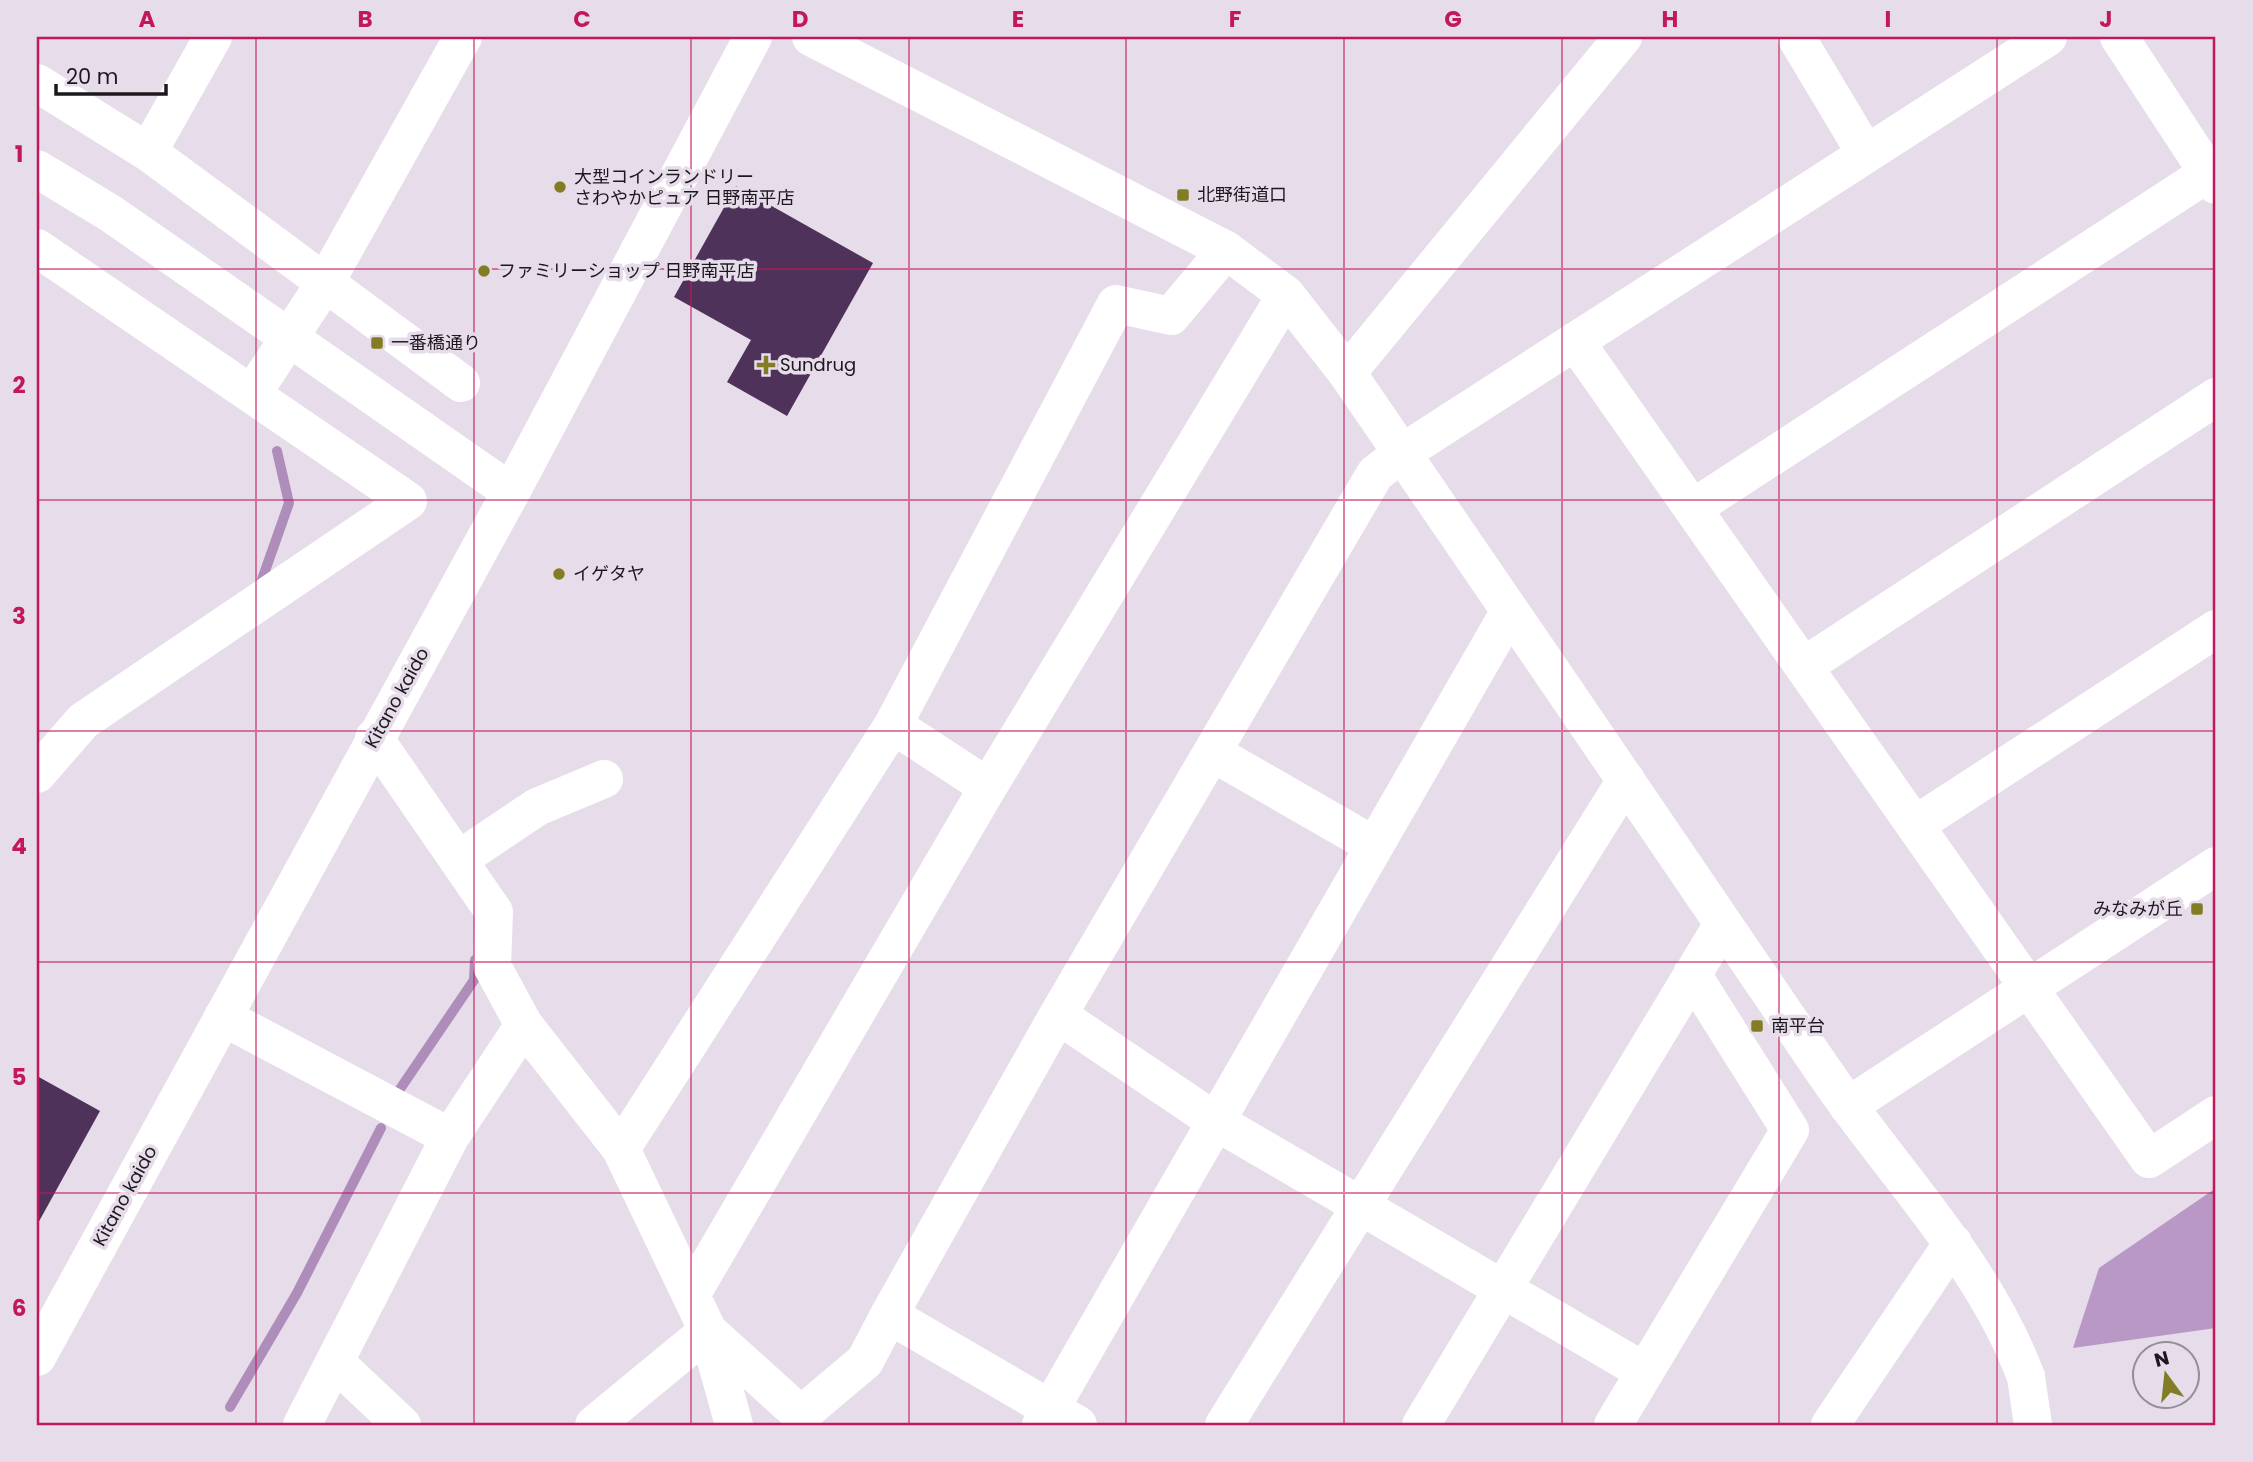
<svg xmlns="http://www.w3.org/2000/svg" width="2253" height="1462" font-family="Poppins,'Noto Sans JP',sans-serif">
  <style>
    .forest { fill: #b998c6 }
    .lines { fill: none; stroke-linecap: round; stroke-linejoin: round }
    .stream { stroke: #ae8dbb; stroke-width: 10 }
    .building { fill: #4f325a }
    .street { stroke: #fff; stroke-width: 38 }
    .secondary { stroke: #fff; stroke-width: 38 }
    .grid { fill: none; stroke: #c2185b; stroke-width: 2; stroke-opacity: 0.55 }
    .poi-dot { fill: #827d25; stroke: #e6dcea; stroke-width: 2.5 }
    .labels { text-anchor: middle; stroke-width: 7; stroke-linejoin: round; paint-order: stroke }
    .poi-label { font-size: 18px; fill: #1c181d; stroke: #e6dcea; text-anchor: start }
    .street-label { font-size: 18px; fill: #1c181d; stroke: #e6dcea }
    .neatline { fill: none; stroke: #c2185b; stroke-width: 2.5 }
    .grid-label { font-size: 23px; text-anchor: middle; font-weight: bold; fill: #c2185b }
  </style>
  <rect width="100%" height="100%" fill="#e6dcea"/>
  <path class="forest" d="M 2216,1188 L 2216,1328 L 2073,1348 L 2099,1268 Z"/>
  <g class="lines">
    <path class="stream" d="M 259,588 L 289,503 L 277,451
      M 398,1092 L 474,980 L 475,960
      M 230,1407 L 297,1293 L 381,1128"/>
  </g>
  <path class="building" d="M 736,186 L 873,263 L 787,416 L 727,382 L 751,340 L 674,297 Z
    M 37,1076 L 100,1111 L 37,1225 Z"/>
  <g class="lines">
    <path class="street" d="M 1796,37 L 1866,154
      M 37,83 L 148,152 L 461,383
      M 148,152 L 213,37
      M 37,248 L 408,501 L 83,721 L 37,774
      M 1575,341 L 2149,1159 L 2216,1115
      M 1347,373 L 1623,37
      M 252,394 L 325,283 L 463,37
      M 1693,508 L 2216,168
      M 1804,666 L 2216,397
      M 893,725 L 988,787
      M 374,738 L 494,912 L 492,966 L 524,1025 L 621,1149 L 708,1331 L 734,1425
      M 1213,753 L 1373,845
      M 1915,825 L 2216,629
      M 458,860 L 537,807 L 604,779
      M 1058,1015 L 1215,1121 L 1645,1372
      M 223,1017 L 450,1137
      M 621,1149 L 893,725 L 1116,304 L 1171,316 L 1226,250
      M 691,1295 L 988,787 L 1286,295
      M 335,1362 L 402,1425
      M 2026,1377 L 2033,1425
      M 302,1425 L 450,1137 L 524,1025
      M 594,1425 L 708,1331 L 801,1415 L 865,1361 L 889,1315
      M 1041,1425 L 1510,611
      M 1078,1425 L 889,1315 L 1058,1015 L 1375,474 L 1402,453
      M 1224,1425 L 1626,780
      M 1421,1425 L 1723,924
      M 1613,1425 L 1790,1130 L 1692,974
      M 1830,1425 L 1953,1243"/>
    <path class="secondary" d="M 811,37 L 1226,250 L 1286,295 L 1347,373 C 1507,606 1666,839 1825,1073 C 1893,1173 1983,1262 2026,1377
      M 2119,37 L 2216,185
      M 37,169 L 110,213 L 511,492
      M 1402,453 L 2048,37
      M 1848,1106 L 2216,866
      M 37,1357 L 511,492 L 753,37"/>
  </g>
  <path class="grid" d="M 256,37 L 256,1425M 474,37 L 474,1425M 691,37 L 691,1425M 909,37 L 909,1425M 1126,37 L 1126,1425M 1344,37 L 1344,1425M 1562,37 L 1562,1425M 1779,37 L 1779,1425M 1997,37 L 1997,1425M 37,269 L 2216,269M 37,500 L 2216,500M 37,731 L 2216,731M 37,962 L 2216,962M 37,1193 L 2216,1193"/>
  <g class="poi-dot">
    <circle cx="560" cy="187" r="7"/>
    <rect x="1176" y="188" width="14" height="14" rx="3.5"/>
    <circle cx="484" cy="271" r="7"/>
    <rect x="370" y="336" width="14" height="14" rx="3.5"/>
    <path d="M762.5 354.5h7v7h7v7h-7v7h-7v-7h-7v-7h7z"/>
    <circle cx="559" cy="574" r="7"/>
    <rect x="2190" y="902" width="14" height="14" rx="3.5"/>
    <rect x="1750" y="1019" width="14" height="14" rx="3.5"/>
  </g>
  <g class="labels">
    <g class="poi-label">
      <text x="574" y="183">大型コインランドリー<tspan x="574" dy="21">さわやかピュア 日野南平店</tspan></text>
      <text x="1197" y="201">北野街道口</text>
      <text x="498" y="277">ファミリーショップ 日野南平店</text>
      <text x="391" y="349">一番橋通り</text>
      <text x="780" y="371">Sundrug</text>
      <text x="573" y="580">イゲタヤ</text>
      <text x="2183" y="915" text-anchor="end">みなみが丘</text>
      <text x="1771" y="1032">南平台</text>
    </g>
    <g class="street-label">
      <text transform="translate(397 698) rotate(-61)" y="6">Kitano kaido</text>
      <text transform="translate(125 1196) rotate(-61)" y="6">Kitano kaido</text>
    </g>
  </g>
  <rect width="2253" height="1462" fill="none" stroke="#e6dcea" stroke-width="77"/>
  <g transform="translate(2166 1375) rotate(345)"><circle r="33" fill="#e6dcea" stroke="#958e98" stroke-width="2"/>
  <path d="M0-5L12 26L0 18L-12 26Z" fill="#827d25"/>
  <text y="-10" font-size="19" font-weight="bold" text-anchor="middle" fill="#1c181d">N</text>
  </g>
  <path d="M56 84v10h110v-10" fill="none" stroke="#1c181d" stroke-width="3.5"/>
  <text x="66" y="84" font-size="21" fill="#1c181d" stroke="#e6dcea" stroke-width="5" paint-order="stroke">20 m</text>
  <rect x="38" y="38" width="2176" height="1386" class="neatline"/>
  <g class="grid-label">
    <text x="147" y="27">A</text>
    <text x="365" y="27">B</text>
    <text x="582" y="27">C</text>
    <text x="800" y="27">D</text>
    <text x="1018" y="27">E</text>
    <text x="1235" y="27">F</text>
    <text x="1453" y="27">G</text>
    <text x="1670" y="27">H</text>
    <text x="1888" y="27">I</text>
    <text x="2106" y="27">J</text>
    <text x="19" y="162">1</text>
    <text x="19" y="393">2</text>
    <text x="19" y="624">3</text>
    <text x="19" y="854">4</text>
    <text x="19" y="1085">5</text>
    <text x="19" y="1316">6</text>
  </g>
</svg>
